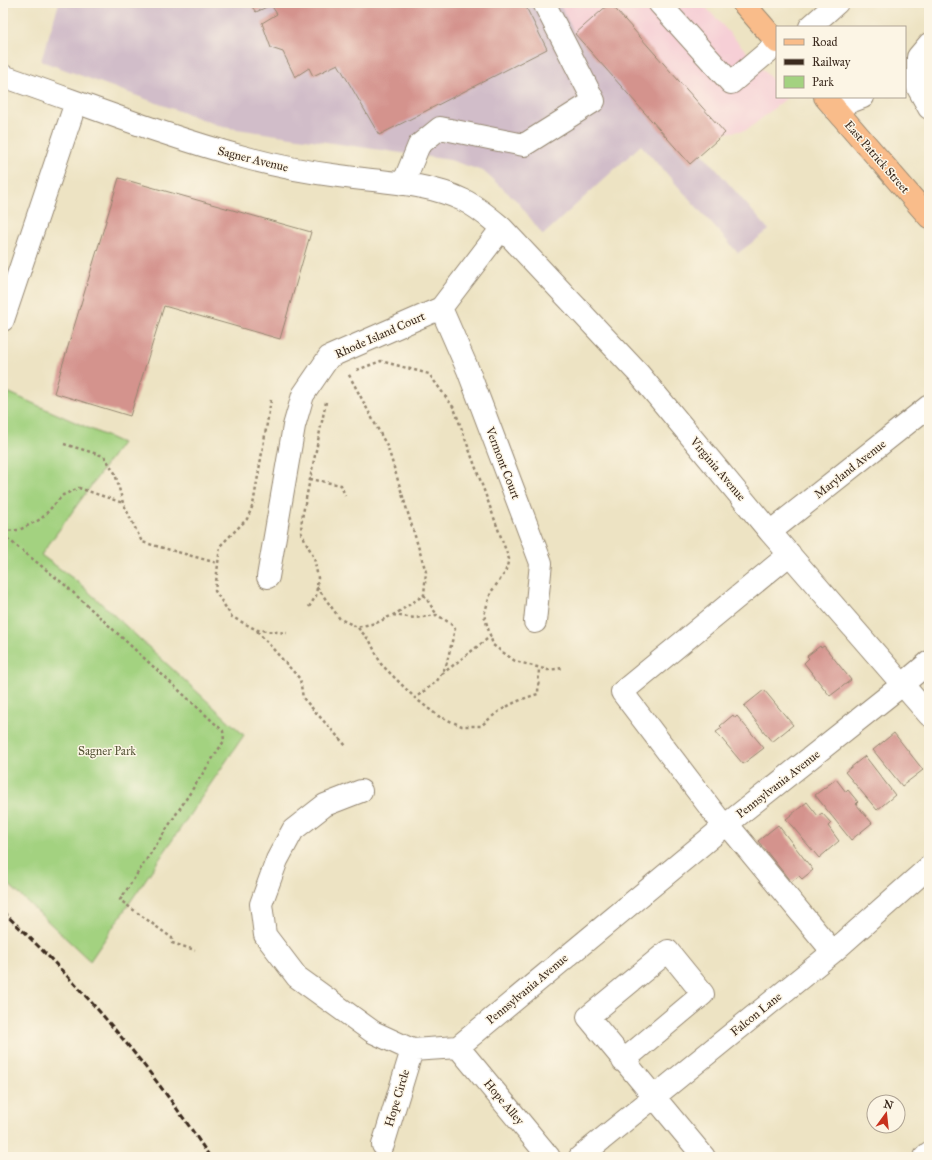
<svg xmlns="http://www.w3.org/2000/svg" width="932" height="1160" font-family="'IM FELL Great Primer',serif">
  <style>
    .built { fill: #f6cfd6 }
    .industrial { fill: #d1bdc9 }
    .green { fill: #a3d280; stroke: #6f7e4f }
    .building { fill: #d4938d }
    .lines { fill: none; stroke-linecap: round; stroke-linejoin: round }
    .minor-casing { stroke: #948670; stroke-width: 24 }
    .major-casing { stroke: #948670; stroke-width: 24 }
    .path { stroke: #948670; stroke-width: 2.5; stroke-dasharray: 3 3; stroke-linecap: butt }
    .minor { stroke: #fff; stroke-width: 22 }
    .major { stroke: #f9bc8a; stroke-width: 22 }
    .rail { stroke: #3b2a1e; stroke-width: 3; stroke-dasharray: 6 3; stroke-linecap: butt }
    .labels { text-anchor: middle; stroke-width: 3; stroke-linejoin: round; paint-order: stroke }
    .street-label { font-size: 12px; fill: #3b2a1e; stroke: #fcf5e5 }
    .park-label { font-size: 12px; fill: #555436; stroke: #fcf5e5 }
  </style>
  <rect width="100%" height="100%" fill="#fcf5e5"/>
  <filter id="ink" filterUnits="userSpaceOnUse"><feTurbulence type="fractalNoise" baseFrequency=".025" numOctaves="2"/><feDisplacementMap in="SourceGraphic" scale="8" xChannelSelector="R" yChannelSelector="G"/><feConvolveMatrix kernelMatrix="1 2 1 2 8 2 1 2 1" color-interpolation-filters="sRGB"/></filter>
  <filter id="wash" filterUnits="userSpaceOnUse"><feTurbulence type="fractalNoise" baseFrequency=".012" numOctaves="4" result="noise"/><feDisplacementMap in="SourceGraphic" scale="16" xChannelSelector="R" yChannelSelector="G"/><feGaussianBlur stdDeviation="0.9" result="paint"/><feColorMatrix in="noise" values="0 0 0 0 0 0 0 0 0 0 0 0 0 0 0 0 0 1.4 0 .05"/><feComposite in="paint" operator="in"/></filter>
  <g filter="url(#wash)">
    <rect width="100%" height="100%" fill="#ede3c3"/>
    <path class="built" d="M 559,3 L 702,3 L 777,85 L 777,97 L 788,97 L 747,130 L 725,133 L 690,164 L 575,34 Z"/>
    <path class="industrial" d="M 59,3 L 559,3 L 575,34 L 690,163 L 702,153 L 769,230 L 738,253 L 641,145 L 543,235 L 518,202 L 483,171 L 450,160 L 223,127 L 41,61 Z"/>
    <path class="green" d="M 3,390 L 122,443 L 41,555 L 78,582 L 244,735 L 90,961 L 3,879 Z"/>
    <g id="blocks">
      <path class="building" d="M 249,3 L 524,3 L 547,49 L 379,135 L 338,64 L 313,76 L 309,68 L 295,77 L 283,52 L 271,48 L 262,23 L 277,14 L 271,5 L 256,12 Z
        M 610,3 L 725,133 L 690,164 L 575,34 Z
        M 119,178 L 311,232 L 280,339 L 164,306 L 130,416 L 54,393 Z
        M 820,646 L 821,648 L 824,646 L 851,680 L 830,696 L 804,663 L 809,658 L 807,656 Z
        M 764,690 L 793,725 L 772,742 L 744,706 Z
        M 733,715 L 735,718 L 737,716 L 764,748 L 743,764 L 716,732 L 722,728 L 720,726 Z
        M 894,733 L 923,770 L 902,786 L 873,750 Z
        M 865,756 L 895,795 L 877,810 L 845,772 Z
        M 836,779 L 846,792 L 848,790 L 858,802 L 856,804 L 872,823 L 851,840 L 815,795 Z
        M 807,802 L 818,816 L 822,813 L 831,823 L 828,826 L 839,841 L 819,858 L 786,819 Z
        M 778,825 L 813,870 L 802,879 L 799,876 L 791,882 L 758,841 Z"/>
    </g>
  </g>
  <g filter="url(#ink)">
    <use href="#blocks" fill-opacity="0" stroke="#948670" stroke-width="1"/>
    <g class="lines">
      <g class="minor-casing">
        <path id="minor" d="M 659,3 L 731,83 L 777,44
          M 810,27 L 837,3
          M 929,44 L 918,57 L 918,88 L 929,108
          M 3,76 C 84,104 164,136 247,158 C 277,166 308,172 339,176 C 380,182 425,182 463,200 C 478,207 490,218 502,228 L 639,374 L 770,532 L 929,715
          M 834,108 L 863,97
          M 403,184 L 419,145 L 440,128 L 524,145 L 594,101 L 544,3
          M 441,308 L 468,370 L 541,563 L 535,622
          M 3,320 L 76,102
          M 770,532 L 929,406
          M 268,577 L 294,426 L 303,395 L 329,357 L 441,308 L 502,228
          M 361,791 L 325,805 L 293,830 L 277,860 L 261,904 L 265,935 L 297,977 L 373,1032 L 412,1050 L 458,1047 L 727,824 L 902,685 L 929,662
          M 727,824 L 833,952
          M 724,826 L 622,692 L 790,554
          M 458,1047 L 549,1157
          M 623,1061 L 703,994 L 668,951 L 588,1017 L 704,1157
          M 383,1145 L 412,1050
          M 580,1157 L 833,952 L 929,867
          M 925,1157 L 929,1153"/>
      </g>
      <g class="major-casing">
        <path id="major" d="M 743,3 L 777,42
          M 825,97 L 929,217"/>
      </g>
      <path class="path" d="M 357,370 L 381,361 L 429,374 L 454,408 L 509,559 L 505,573 L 491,592 L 484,615 L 493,645 L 515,661 L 548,670 L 563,668
        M 271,400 L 253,505 L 247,519 L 220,546 L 215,591 L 232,617 L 257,630 L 287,633
        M 64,444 L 104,456 L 115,473 L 123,503 L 142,542 L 217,563
        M 310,479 L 341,485 L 345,496
        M 3,531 L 19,530 L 41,519 L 63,495 L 79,488 L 123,503
        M 3,535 L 65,585 L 223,731 L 224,741 L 120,900 L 172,938 L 172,943 L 195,950
        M 317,587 L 340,619 L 357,627 L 376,623 L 397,613 L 424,595 L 426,572 L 388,448 L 348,373
        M 424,595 L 437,615
        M 309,607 L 316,596 L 318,578 L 314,558 L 301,532 L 302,518 L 326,402
        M 393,615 L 415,618 L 437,615 L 450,623 L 455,629 L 446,666 L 437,681 L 415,698
        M 358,628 L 370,641 L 381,664 L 415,698 L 438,716 L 462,726 L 481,726 C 500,709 514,701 538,694 L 539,668
        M 257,631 L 300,679 L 303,698 L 347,747
        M 442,674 L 491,636"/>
      <use href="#minor" class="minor"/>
      <use href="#major" class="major"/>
      <path class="rail" d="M 3,912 C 82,986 151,1067 210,1157"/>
    </g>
  </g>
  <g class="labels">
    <g class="street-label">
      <text transform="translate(877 157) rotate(49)" y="4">East Patrick Street</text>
      <text transform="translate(253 159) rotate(14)" y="4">Sagner Avenue</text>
      <text transform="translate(380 335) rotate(-24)" y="4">Rhode Island Court</text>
      <text transform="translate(503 463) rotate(69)" y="4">Vermont Court</text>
      <text transform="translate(718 469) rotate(50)" y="4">Virginia Avenue</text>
      <text transform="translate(850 469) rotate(-38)" y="4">Maryland Avenue</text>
      <text transform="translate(778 784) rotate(-38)" y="4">Pennsylvania Avenue</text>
      <text transform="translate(527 989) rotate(-40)" y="4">Pennsylvania Avenue</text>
      <text transform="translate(756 1014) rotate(-39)" y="4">Falcon Lane</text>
      <text transform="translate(397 1098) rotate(-73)" y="4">Hope Circle</text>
      <text transform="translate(504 1102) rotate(50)" y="4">Hope Alley</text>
    </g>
    <g class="park-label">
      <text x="107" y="755">Sagner Park</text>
    </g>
  </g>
  <rect width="932" height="1160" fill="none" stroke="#fcf5e5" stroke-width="16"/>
  <rect x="776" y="26" width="130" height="72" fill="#fcf5e5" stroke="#afa495"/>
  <rect x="784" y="39" width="20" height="6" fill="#f9bc8a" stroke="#afa495"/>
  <text x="812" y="46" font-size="12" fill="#3b2a1e">Road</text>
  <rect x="784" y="59" width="20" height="6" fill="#3b2a1e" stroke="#afa495"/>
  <text x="812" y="66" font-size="12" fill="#3b2a1e">Railway</text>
  <rect x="784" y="76" width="20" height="12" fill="#a3d280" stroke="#afa495"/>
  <text x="812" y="86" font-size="12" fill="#3b2a1e">Park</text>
  <g transform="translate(886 1114) rotate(15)"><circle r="19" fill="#fcf5e5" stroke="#afa495"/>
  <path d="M0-3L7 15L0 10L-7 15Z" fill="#c8321e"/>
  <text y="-6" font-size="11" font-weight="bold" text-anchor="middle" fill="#3b2a1e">N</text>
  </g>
</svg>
